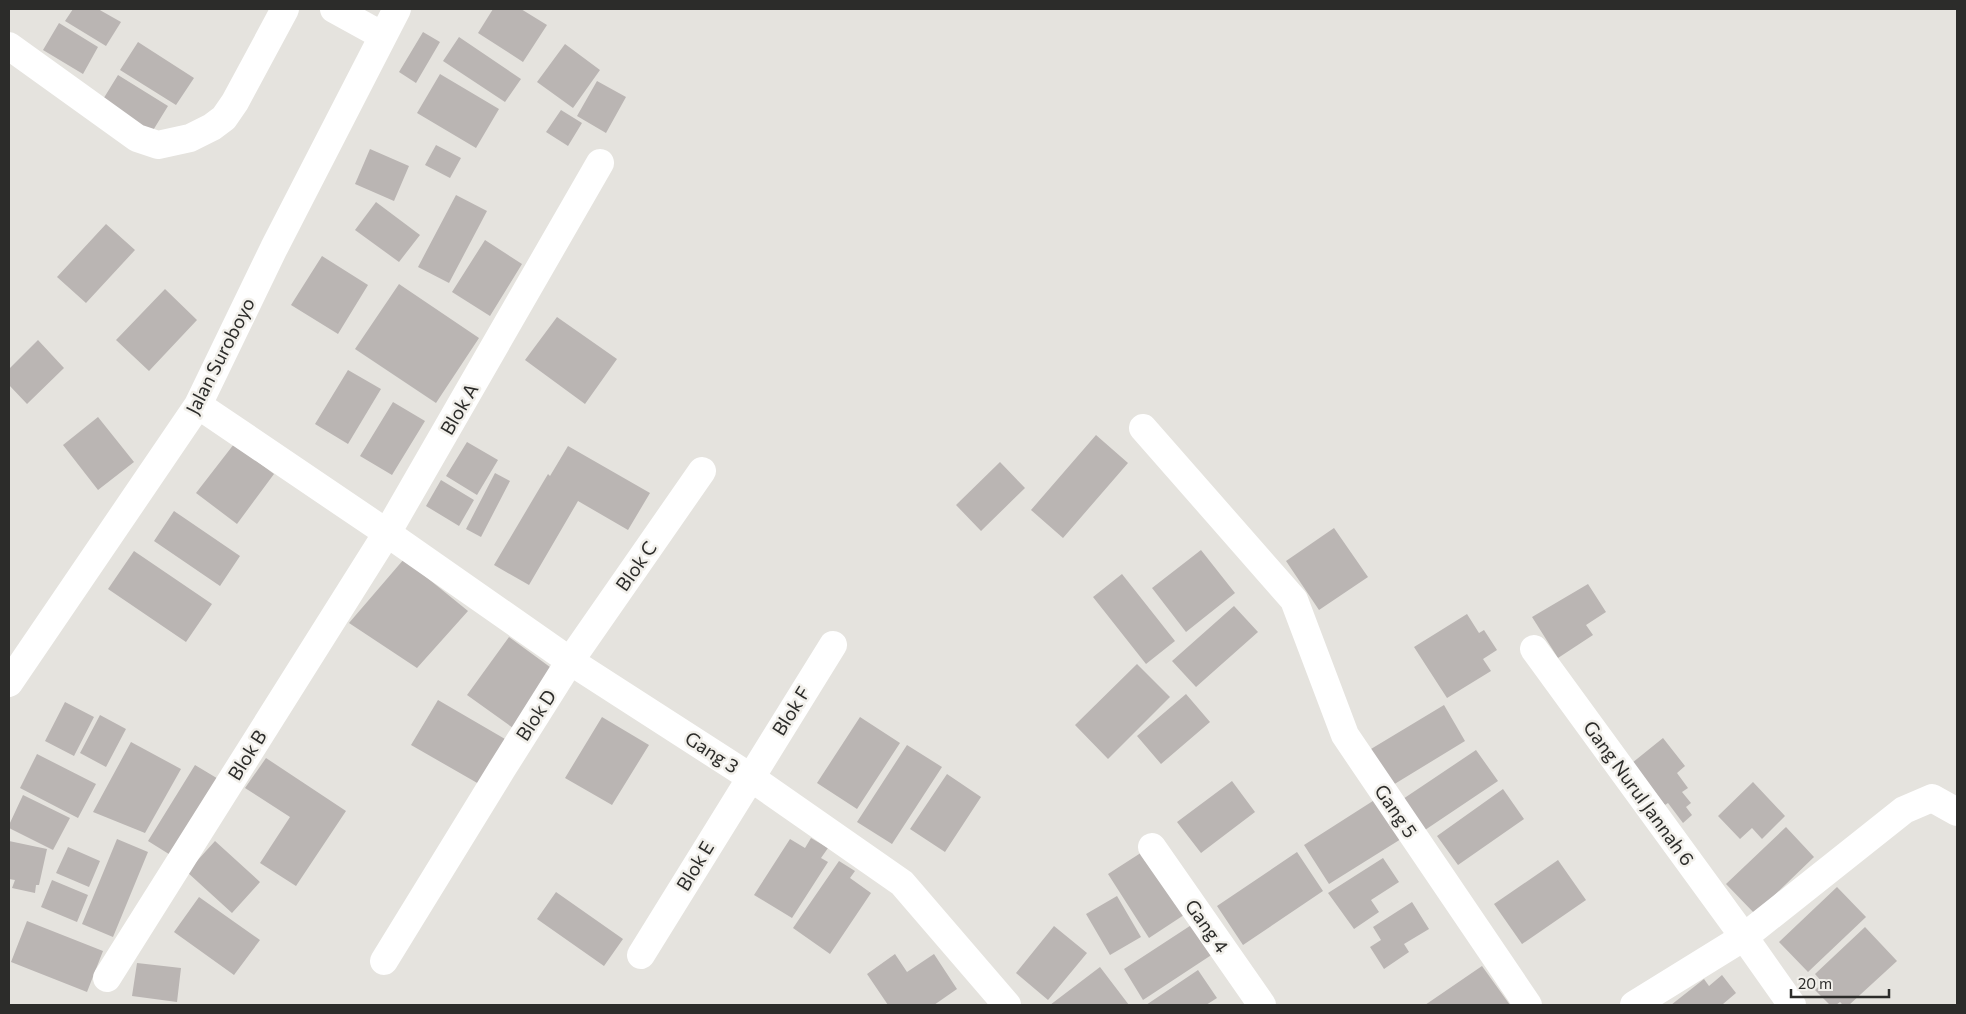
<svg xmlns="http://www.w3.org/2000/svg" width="1966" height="1014" font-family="Commissioner,sans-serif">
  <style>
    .building { fill: #bab5b3 }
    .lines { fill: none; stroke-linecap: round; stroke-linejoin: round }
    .minor { stroke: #fff; stroke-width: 28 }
    .labels { text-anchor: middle; stroke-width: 5; stroke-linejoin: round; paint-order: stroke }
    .street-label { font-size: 19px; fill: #2c2c2a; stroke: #f2f0eb }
  </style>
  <rect width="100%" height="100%" fill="#e5e3de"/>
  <path class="building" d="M 73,9 L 98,9 L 121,22 L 106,46 L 65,21 Z
    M 493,9 L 521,9 L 547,25 L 523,62 L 478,33 Z
    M 59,23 L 98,47 L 83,74 L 43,50 Z
    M 423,32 L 440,42 L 416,83 L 399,72 Z
    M 459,37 L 521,79 L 505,102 L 443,61 Z
    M 138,42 L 194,78 L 176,105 L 120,70 Z
    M 565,44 L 600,70 L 573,108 L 537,82 Z
    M 440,74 L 499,109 L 476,148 L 417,113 Z
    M 118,75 L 168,106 L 152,132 L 102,101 Z
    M 597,81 L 626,97 L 606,133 L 577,116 Z
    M 561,110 L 582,123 L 568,146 L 546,132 Z
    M 436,145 L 461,158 L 450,178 L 425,165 Z
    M 370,149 L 409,166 L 394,201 L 355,184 Z
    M 456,195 L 487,211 L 449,283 L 418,267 Z
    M 376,202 L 420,235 L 399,262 L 355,230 Z
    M 106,224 L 135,250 L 86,303 L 57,277 Z
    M 485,240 L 522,264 L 490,316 L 452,292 Z
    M 322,256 L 368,285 L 338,334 L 291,305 Z
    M 399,284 L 479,338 L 436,403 L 355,349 Z
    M 165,289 L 197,320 L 149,371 L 116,340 Z
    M 557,317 L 617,359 L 585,404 L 525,360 Z
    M 38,340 L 64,368 L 27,404 L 9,385 L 9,369 Z
    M 348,370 L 381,389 L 348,444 L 315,424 Z
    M 393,402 L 425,421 L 392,475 L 360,456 Z
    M 98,417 L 134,462 L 98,490 L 63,445 Z
    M 1096,435 L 1128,463 L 1063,538 L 1031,510 Z
    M 467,442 L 498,460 L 477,495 L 446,476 Z
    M 234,444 L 274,474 L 237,524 L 196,493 Z
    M 568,446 L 650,493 L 628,530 L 578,501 L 529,585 L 494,565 L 548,474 L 550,476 Z
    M 1000,462 L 1025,488 L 981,531 L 956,505 Z
    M 495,473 L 510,481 L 481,537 L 466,529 Z
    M 441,480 L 474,500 L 459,526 L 426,506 Z
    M 174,511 L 240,556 L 220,586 L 154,541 Z
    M 1334,528 L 1368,577 L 1319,610 L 1286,561 Z
    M 1201,550 L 1235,593 L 1186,632 L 1152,588 Z
    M 134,551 L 212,604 L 186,642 L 108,589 Z
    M 404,559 L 468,611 L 417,668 L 349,623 Z
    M 1122,574 L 1175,641 L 1146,664 L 1093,597 Z
    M 1588,584 L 1606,612 L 1586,625 L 1593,635 L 1558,658 L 1532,617 Z
    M 1234,606 L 1258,632 L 1196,687 L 1172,661 Z
    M 1467,614 L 1479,633 L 1484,630 L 1497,650 L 1483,659 L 1491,671 L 1447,698 L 1414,647 Z
    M 509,637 L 554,670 L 513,728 L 467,695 Z
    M 1137,664 L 1170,697 L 1108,759 L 1075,725 Z
    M 1186,694 L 1210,722 L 1161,764 L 1137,736 Z
    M 438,700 L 505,739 L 479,784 L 411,745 Z
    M 65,702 L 94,717 L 74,756 L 45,741 Z
    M 1444,705 L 1465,741 L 1388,788 L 1366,752 Z
    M 100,715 L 126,729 L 106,767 L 80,753 Z
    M 602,717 L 649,745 L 612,805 L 565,778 Z
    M 860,717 L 900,743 L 857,809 L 817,783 Z
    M 1663,738 L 1685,766 L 1677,773 L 1688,788 L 1682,792 L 1691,803 L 1686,807 L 1692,815 L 1683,823 L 1668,803 L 1665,805 L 1632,763 Z
    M 131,742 L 181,769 L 145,833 L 93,812 Z
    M 907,745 L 942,767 L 892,844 L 857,822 Z
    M 1476,750 L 1498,781 L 1425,830 L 1403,799 Z
    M 37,754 L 96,784 L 78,818 L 20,788 Z
    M 266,758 L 346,811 L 296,886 L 260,863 L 290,817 L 245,788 Z
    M 195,765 L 220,780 L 172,856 L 148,841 Z
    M 947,774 L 981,797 L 945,852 L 910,829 Z
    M 1232,781 L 1255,812 L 1201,853 L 1177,822 Z
    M 1753,782 L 1785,816 L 1762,839 L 1752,828 L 1740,839 L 1718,816 Z
    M 1503,789 L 1524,819 L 1458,865 L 1437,836 Z
    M 23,795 L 70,818 L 53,850 L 9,828 L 9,825 Z
    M 1376,799 L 1401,839 L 1329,884 L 1304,845 Z
    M 1786,827 L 1814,857 L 1755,914 L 1726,884 Z
    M 811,838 L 828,848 L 821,858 L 828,862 L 792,918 L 754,895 L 790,839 L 805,848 Z
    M 117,839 L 148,852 L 113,937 L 82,924 Z
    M 9,841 L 47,849 L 39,885 L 36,885 L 35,893 L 12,888 L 15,880 L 9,879 Z
    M 215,841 L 260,882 L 232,913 L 187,872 Z
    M 68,847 L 100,861 L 89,887 L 56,873 Z
    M 1150,847 L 1190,911 L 1149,938 L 1108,874 Z
    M 1297,852 L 1323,891 L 1243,945 L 1217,906 Z
    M 1383,858 L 1399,882 L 1371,900 L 1379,912 L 1354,929 L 1328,893 Z
    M 1558,860 L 1586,900 L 1522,944 L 1494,904 Z
    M 839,861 L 855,871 L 850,878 L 871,893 L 830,954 L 793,928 Z
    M 52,880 L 88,895 L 77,922 L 41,907 Z
    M 1837,887 L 1866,917 L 1808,972 L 1779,942 Z
    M 556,892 L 623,939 L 604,966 L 537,919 Z
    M 1117,896 L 1141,937 L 1110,955 L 1086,914 Z
    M 199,897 L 260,940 L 234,975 L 174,932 Z
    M 1412,902 L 1429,929 L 1404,944 L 1409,952 L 1384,969 L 1370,947 L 1381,940 L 1373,927 Z
    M 1199,920 L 1219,950 L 1143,1000 L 1124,969 Z
    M 27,921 L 103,951 L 87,992 L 11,962 Z
    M 1054,926 L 1087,953 L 1048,1000 L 1016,973 Z
    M 1865,927 L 1897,961 L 1849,1005 L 1843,1005 L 1840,1002 L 1836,1005 L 1830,1005 L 1815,990 L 1823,983 L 1815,974 Z
    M 895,954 L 907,972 L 934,954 L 957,989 L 934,1005 L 888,1005 L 867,974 Z
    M 137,963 L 181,968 L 177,1002 L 132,996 Z
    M 1482,966 L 1510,1005 L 1425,1005 Z
    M 1100,967 L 1129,1005 L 1050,1005 Z
    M 1198,970 L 1217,998 L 1206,1005 L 1146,1005 Z
    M 1722,975 L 1736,993 L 1723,1004 L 1724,1005 L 1671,1005 L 1704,979 L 1709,986 Z"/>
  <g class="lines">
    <path class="minor" d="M 334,9 L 383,36
      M 9,46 L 137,138 L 158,145 L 190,138 L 212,127 L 224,118 L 235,102 L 285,9
      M 198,405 L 387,533 L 570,661 L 750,777 L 902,883 L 1007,1005
      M 1143,428 L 1294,600 L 1345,735 L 1528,1005
      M 1534,649 L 1744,937 L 1792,1005
      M 9,683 L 198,405 L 274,248 L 397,9
      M 1152,847 L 1262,1005
      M 641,955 L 833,645
      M 384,961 L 502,769 L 570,661 L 702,471
      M 107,978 L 387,533 L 600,163
      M 1634,1005 L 1744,937 L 1904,810 L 1932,798 L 1957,812"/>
  </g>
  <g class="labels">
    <g class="street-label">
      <text transform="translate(220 356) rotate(-63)" y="7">Jalan Suroboyo</text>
      <text transform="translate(459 409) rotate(-60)" y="7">Blok A</text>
      <text transform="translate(636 566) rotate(-55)" y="7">Blok C</text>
      <text transform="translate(791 711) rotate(-58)" y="7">Blok F</text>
      <text transform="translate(536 715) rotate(-57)" y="7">Blok D</text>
      <text transform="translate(712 752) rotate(33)" y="7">Gang 3</text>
      <text transform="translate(247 755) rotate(-58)" y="7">Blok B</text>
      <text transform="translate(1639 793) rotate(54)" y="7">Gang Nurul Jannah 6</text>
      <text transform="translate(1396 811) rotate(56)" y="7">Gang 5</text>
      <text transform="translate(695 866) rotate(-59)" y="7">Blok E</text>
      <text transform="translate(1207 926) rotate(55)" y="7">Gang 4</text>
    </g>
  </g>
  <rect width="1966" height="1014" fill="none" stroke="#2c2c2a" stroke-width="20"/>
  <path d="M1791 989v8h98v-8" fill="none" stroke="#2c2c2a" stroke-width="2.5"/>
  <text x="1798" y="989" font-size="15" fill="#2c2c2a" stroke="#f2f0eb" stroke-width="4" paint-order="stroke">20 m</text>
</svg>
